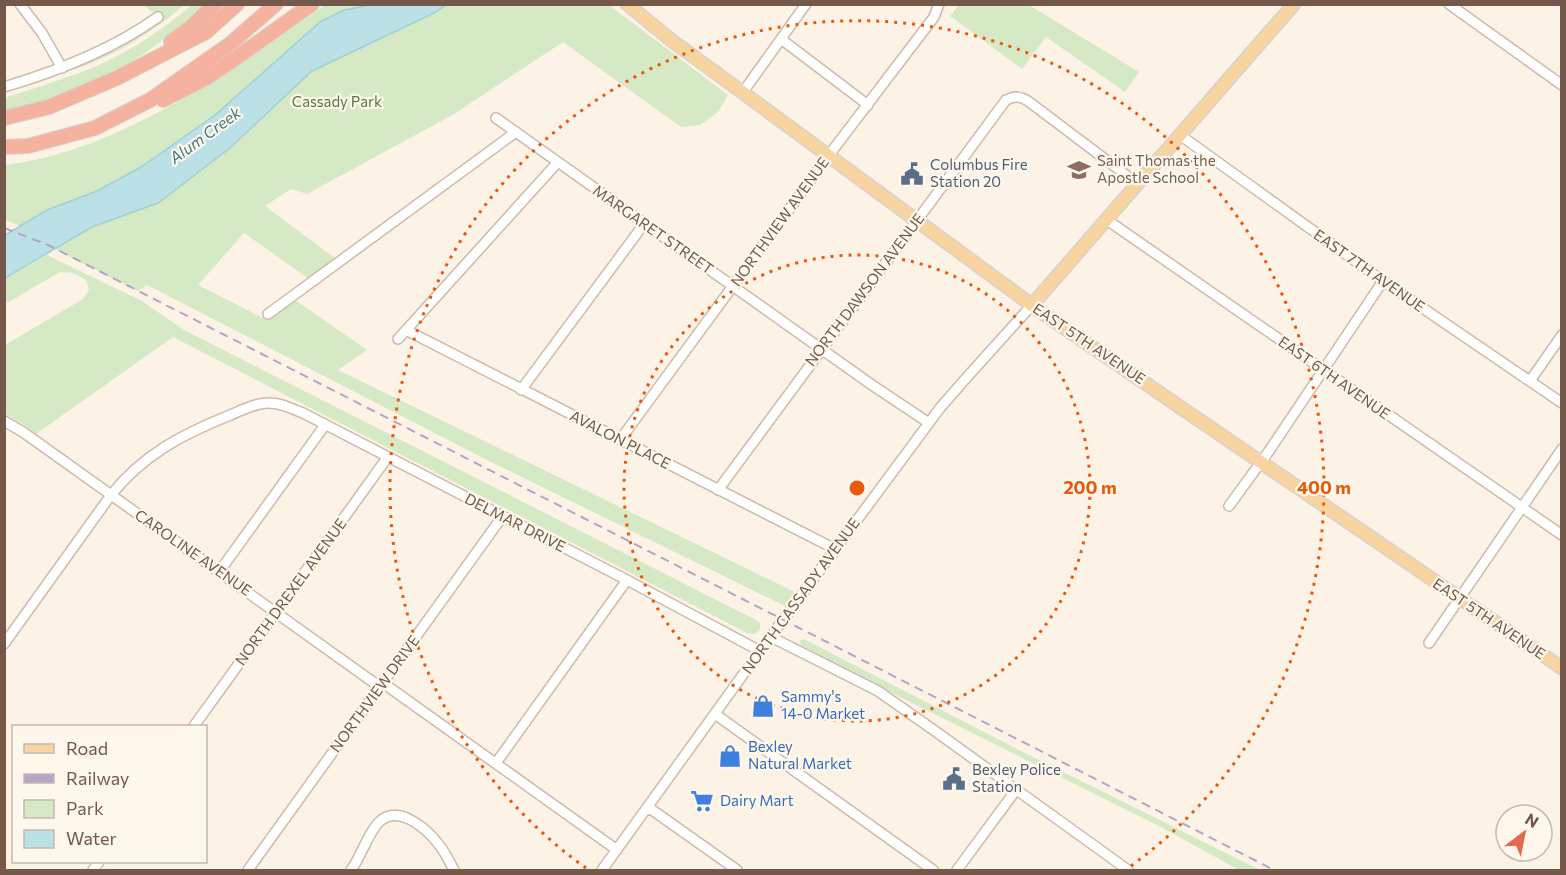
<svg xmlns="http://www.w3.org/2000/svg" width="1566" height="875" font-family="Commissioner,sans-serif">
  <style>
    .green { fill: #d5e9c5 }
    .water { fill: #bbe0e5; stroke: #a1d0d6; stroke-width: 1.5 }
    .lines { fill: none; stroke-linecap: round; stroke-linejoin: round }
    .minor-casing { stroke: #cdbaac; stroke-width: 12 }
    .major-casing { stroke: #d8d1cd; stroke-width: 15 }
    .highway-casing { stroke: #d8d1cd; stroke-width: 16 }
    .minor { stroke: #fff; stroke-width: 9 }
    .major { stroke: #f8d5a0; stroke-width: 12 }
    .highway { stroke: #f4b29f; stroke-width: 14 }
    .rail { stroke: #b5a4c5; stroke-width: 2; stroke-dasharray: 9 6; stroke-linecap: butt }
    .ring { fill: none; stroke: #e8590c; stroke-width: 3; stroke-dasharray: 3 6 }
    .labels { text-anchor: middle; stroke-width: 4.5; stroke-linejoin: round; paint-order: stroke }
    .park-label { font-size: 15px; fill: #557943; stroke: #fef7ec }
    .education-label { font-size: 15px; fill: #785e54; stroke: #fef7ec; text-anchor: start }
    .service-label { font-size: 15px; fill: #4e5e75; stroke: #fef7ec; text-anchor: start }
    .street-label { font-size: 15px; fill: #74594b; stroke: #fef7ec }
    .shop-label { font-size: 15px; fill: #366cbe; stroke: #fef7ec; text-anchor: start }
    .water-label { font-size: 16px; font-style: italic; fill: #437880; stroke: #fef7ec }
    .centre { fill: #e8590c; stroke: #fef7ec; stroke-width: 3 }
    .ring-label { font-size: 18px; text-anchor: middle; font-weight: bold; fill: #e8590c; stroke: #fef7ec; stroke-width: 4.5; stroke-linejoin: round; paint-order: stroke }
  </style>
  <rect width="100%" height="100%" fill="#fcf3e6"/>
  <path class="green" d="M 143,5 L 184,5 C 152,33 108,60 66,72 L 65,69 L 159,17 Z
    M 192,5 L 206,5 C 178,28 149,53 117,71 C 82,89 43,103 5,112 L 4,98 C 29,90 54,82 79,73 C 120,58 159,33 192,5 Z
    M 325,5 L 370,5 L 344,10 L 320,22 L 215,115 L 141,167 L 97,191 L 47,210 L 21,226 L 5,220 L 5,165 C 120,151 232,70 325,5 Z
    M 446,5 L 609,5 L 728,95 L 718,112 L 700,125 L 681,127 L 563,42 L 454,114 L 307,194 L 291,189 L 265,206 L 336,259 L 309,279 L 244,233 L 198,285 L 267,320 L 295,300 L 367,350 L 338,370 L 797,593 L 787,607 L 489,461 L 147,285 L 138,291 L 54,249 L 92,227 L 158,203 L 230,148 L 312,71 L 434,13 Z
    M 959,5 L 1029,5 L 1139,72 L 1125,92 L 1046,37 L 1022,69 L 950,16 Z
    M 47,255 L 142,301 L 184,330 L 756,620 L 760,623 L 760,629 L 755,634 L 747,633 L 173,337 L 36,434 L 26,426 L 5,414 L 5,345 L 83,299 L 89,290 L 86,280 L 73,273 L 60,272 L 5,304 L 5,278 Z
    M 804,639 L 1023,752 L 1260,870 L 1239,870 L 1159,826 L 870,682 L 801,645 L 799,641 Z"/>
  <path class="water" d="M 370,5 L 446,5 L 434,13 L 312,71 L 230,148 L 158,203 L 92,227 L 5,278 L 5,235 L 47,210 L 97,191 L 141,167 L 215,115 L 320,22 L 344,10 Z"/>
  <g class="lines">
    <g class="minor-casing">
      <path id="minor" d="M 20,4 L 42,33 L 62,68
        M 1449,4 L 1562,85
        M 781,39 L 868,105
        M 4,87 C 58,71 112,50 158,17
        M 743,92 L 806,4
        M 496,118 L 872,385 L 929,423
        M 1180,135 L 1383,281 L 1562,403
        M 1107,220 L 1562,535
        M 268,314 L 516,132
        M 406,330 L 835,549
        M 398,339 L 558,162
        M 1530,381 L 1562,335
        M 521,390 L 644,224
        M 4,421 L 23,432 L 380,687
        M 620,440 L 829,155 L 934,17 L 939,4
        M 718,490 L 1006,100 C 1015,96 1020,96 1028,101 L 1138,184
        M 1229,506 L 1269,451 L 1383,281
        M 219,572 L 325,425
        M 771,637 L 878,691 L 935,731 L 1128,870
        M 1429,643 L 1562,449
        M 4,644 L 111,495 C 143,455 181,435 228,416 C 240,411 255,403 268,403 C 280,402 292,409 303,413 L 627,580 L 760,651
        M 383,683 L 617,850
        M 715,714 L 933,870
        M 194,726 L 387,458
        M 496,763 L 627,580
        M 648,807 L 737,870
        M 93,870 L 99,862
        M 248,870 L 502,517
        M 351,870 C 361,857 368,833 379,822 C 399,803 428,830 440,846 C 446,854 450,863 454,870
        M 602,870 L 760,651 L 940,408 L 968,376 L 1032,305
        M 957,870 L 1016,790"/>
    </g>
    <g class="major-casing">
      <path id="major" d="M 627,4 L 671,40 L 1044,314 L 1562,668
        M 1032,305 L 1294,4"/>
    </g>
    <g class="highway-casing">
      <path id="highway" d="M 171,42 L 190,28 L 215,4
        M 163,100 L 206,78 L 233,60 L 312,4
        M 4,118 L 49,107 L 117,78 L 206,32 L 237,4
        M 4,147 L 28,146 L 95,128 L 150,100 L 230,44 L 276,4"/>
    </g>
    <use href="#minor" class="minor"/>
    <use href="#major" class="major"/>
    <use href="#highway" class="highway"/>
    <path class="rail" d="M 4,228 L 48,245 L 103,273 L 1274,870"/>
  </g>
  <g class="ring">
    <circle cx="857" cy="488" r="233"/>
    <path d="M586 868A467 467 0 1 1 1128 868"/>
  </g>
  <defs>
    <g id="school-bare" transform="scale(1.8)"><path d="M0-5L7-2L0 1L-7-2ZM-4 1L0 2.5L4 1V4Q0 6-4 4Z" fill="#8d6e63" stroke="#fef7ec" stroke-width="2.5" paint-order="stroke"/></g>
    <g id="civic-bare" transform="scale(1.8)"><path d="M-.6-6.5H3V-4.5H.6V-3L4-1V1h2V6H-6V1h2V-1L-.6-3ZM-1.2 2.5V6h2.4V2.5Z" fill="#5c6f8a" stroke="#fef7ec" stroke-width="2.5" paint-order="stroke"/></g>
    <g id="shop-bare" transform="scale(1.8)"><path d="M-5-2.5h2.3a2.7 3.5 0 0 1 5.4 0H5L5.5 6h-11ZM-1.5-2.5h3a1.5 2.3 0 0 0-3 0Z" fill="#3f7fe0" stroke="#fef7ec" stroke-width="2.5" paint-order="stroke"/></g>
    <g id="supermarket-bare" transform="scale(1.8)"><path d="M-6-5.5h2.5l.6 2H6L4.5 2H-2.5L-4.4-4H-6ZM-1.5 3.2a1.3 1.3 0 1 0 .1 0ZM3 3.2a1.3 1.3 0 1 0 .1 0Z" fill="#3f7fe0" stroke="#fef7ec" stroke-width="2.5" paint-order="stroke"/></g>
  </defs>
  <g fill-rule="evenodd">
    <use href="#school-bare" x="1079" y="170"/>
    <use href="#civic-bare" x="912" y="174"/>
    <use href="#shop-bare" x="763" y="706"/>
    <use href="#shop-bare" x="730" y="756"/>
    <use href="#civic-bare" x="954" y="779"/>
    <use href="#supermarket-bare" x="702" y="801"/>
  </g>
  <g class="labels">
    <g class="park-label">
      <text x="337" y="107">Cassady Park</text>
    </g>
    <g class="education-label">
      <text x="1097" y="166">Saint Thomas the<tspan x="1097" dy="17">Apostle School</tspan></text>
    </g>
    <g class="service-label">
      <text x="930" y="170">Columbus Fire<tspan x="930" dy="17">Station 20</tspan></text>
      <text x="972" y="775">Bexley Police<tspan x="972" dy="17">Station</tspan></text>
    </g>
    <g class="street-label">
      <text transform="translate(780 222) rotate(-54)" y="5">NORTHVIEW AVENUE</text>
      <text transform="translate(653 230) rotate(35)" y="5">MARGARET STREET</text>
      <text transform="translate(1369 271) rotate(35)" y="5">EAST 7TH AVENUE</text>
      <text transform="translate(865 290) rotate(-53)" y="5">NORTH DAWSON AVENUE</text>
      <text transform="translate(1089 344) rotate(34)" y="5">EAST 5TH AVENUE</text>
      <text transform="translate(1334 378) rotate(35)" y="5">EAST 6TH AVENUE</text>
      <text transform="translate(620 440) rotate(27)" y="5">AVALON PLACE</text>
      <text transform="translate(515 523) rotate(27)" y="5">DELMAR DRIVE</text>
      <text transform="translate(193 553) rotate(35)" y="5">CAROLINE AVENUE</text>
      <text transform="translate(291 592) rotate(-54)" y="5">NORTH DREXEL AVENUE</text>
      <text transform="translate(801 596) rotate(-54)" y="5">NORTH CASSADY AVENUE</text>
      <text transform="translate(1489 619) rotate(34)" y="5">EAST 5TH AVENUE</text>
      <text transform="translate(375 694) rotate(-54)" y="5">NORTHVIEW DRIVE</text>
    </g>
    <g class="shop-label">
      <text x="781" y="702">Sammy's<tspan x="781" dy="17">14-0 Market</tspan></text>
      <text x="748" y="752">Bexley<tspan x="748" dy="17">Natural Market</tspan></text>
      <text x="720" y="806">Dairy Mart</text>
    </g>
    <g class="water-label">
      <text transform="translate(205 135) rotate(-36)" y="6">Alum Creek</text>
    </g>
  </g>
  <circle cx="857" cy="488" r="9" class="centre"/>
  <g class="ring-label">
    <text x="1090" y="494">200 m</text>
    <text x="1324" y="494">400 m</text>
  </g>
  <rect width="1566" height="875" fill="none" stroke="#74594b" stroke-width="12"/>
  <rect x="12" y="725" width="195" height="138" fill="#fef7ec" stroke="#c7b8ac" stroke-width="1.5"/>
  <rect x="24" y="744" width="30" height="9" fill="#f8d5a0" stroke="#c7b8ac" stroke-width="1.5"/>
  <text x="66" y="755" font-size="18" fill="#74594b">Road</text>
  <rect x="24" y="774" width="30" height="9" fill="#b5a4c5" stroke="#c7b8ac" stroke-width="1.5"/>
  <text x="66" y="785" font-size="18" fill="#74594b">Railway</text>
  <rect x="24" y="800" width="30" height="18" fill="#d5e9c5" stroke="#c7b8ac" stroke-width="1.5"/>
  <text x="66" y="815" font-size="18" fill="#74594b">Park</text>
  <rect x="24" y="830" width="30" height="18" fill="#bbe0e5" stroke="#c7b8ac" stroke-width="1.5"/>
  <text x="66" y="845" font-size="18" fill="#74594b">Water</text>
  <g transform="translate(1524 833) rotate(32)"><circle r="28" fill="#fef7ec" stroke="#c7b8ac" stroke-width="1.5"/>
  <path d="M0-4.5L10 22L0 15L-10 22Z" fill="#e26b4f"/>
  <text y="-9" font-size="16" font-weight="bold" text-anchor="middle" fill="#74594b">N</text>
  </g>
</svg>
